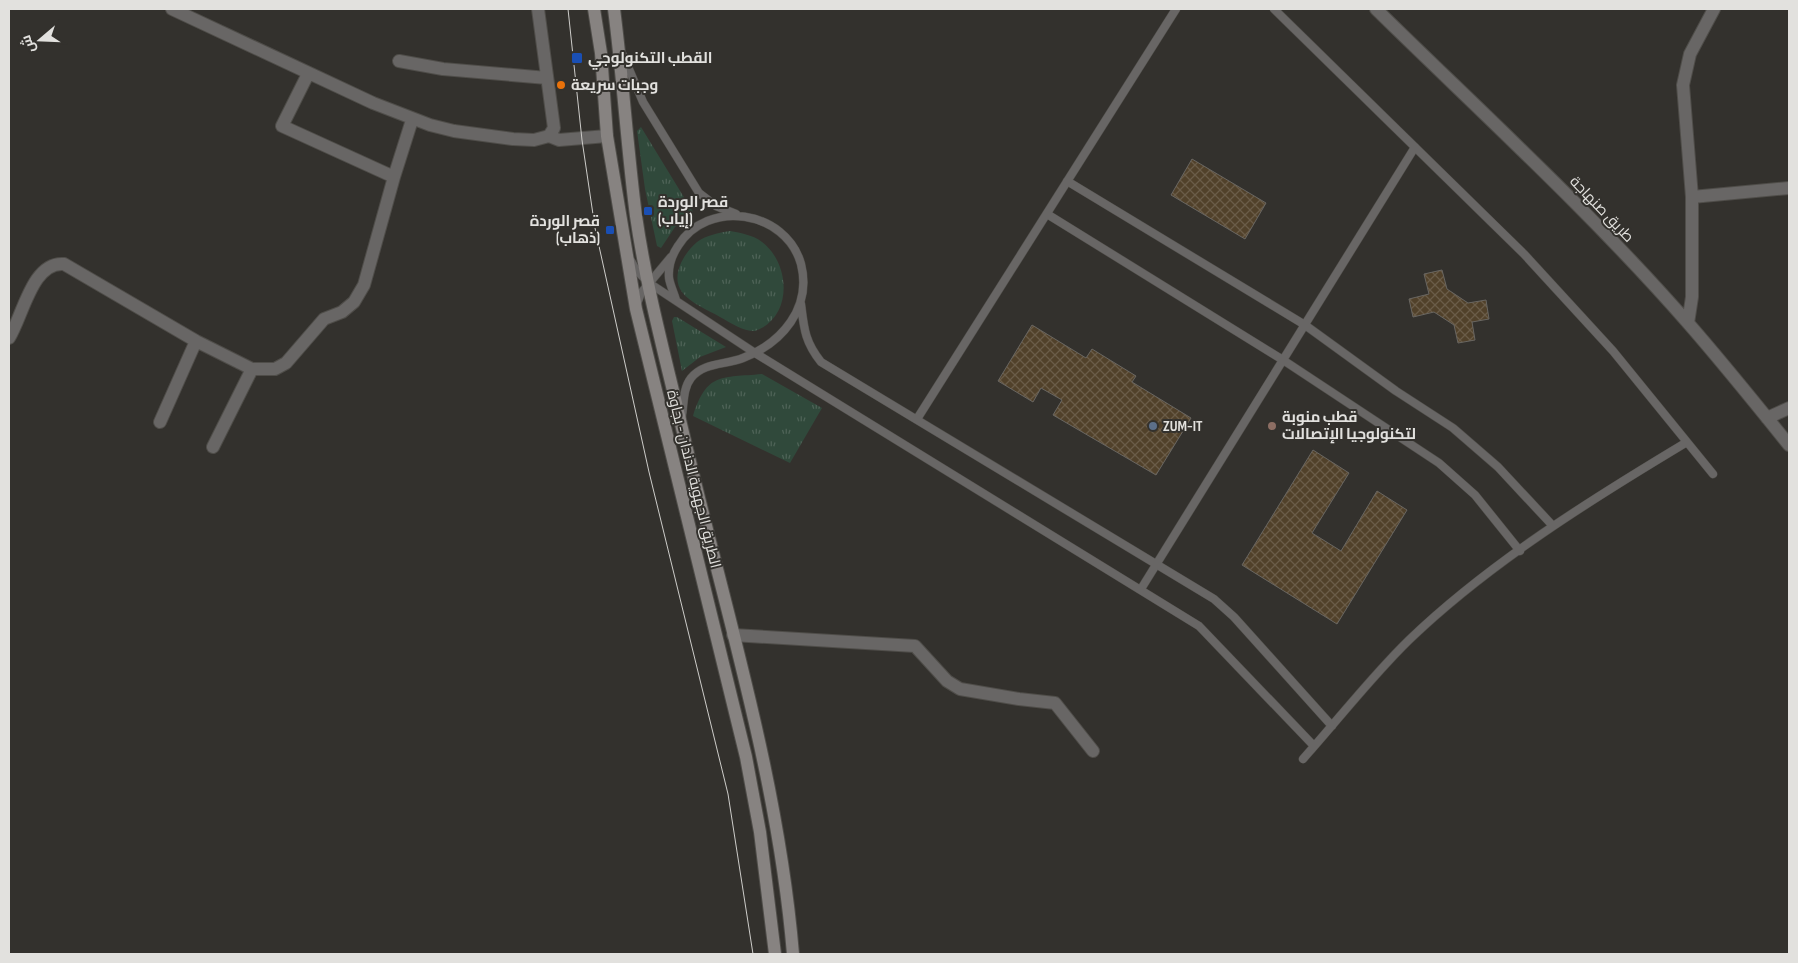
<svg xmlns="http://www.w3.org/2000/svg" width="1798" height="963" font-family="'Sofia Sans Condensed',Cairo,sans-serif">
  <style>
    .grass { fill: url(#grass-tufts) }
    .building { fill: url(#building-cross-hatch); stroke: #696661 }
    .lines { fill: none; stroke-linecap: round; stroke-linejoin: round }
    .service-casing { stroke: #4f4d49; stroke-width: 9 }
    .minor-casing { stroke: #4f4d49; stroke-width: 14 }
    .secondary-casing { stroke: #4f4d49; stroke-width: 14 }
    .service { stroke: #686665; stroke-width: 8 }
    .minor { stroke: #686665; stroke-width: 12 }
    .secondary { stroke: #878381; stroke-width: 12 }
    .tram { stroke: #cecdca; stroke-width: 1 }
    .transit-dot { fill: #1a4fb4; stroke: #33312d; stroke-width: 2 }
    .food-dot { fill: #e8710a; stroke: #33312d; stroke-width: 2 }
    .service-dot { fill: #5c6f8a; stroke: #33312d; stroke-width: 2 }
    .education-dot { fill: #8d6e63; stroke: #33312d; stroke-width: 2 }
    .labels { text-anchor: middle; stroke-width: 4; stroke-linejoin: round; paint-order: stroke }
    .poi-label { font-size: 15px; font-weight: bold; fill: #e2e1de; stroke: #33312d; text-anchor: start }
    .street-label { font-size: 15px; fill: #e2e1de; stroke: #33312d }
  </style>
  <defs>
    <pattern id="grass-tufts" width="24" height="20" patternUnits="userSpaceOnUse" patternTransform="scale(1.25)"><rect width="24" height="20" fill="#30493b"/><path d="M3 7l-1-3M5 7V3M7 7l1-3M15 17l-1-3M17 17v-4M19 17l1-3" fill="none" stroke="#4e6357"/></pattern>
    <pattern id="building-cross-hatch" width="8" height="8" patternUnits="userSpaceOnUse" patternTransform="scale(1.25)"><rect width="8" height="8" fill="#51412a"/><path d="M0 0l8 8M0 8l8-8" fill="none" stroke="#6a5c48"/></pattern>
  </defs>
  <rect width="100%" height="100%" fill="#33312d"/>
  <path class="grass" d="M 641,127 L 693,212 L 692,215 L 675,227 L 661,248 L 657,246 L 645,189 L 637,131 Z
    M 730,231 C 741,233 753,235 762,242 C 791,264 793,318 755,331 C 742,331 731,323 720,317 C 708,310 690,303 682,292 C 670,276 684,253 697,242 C 707,235 718,233 730,231 Z
    M 674,317 L 677,317 L 726,347 L 700,357 L 682,371 L 672,321 Z
    M 762,374 L 822,408 L 790,463 L 693,416 C 707,372 721,378 762,374 Z"/>
  <path class="building" d="M 1192,159 L 1266,203 L 1245,239 L 1171,195 Z
    M 1442,270 L 1447,289 L 1468,303 L 1486,300 L 1489,319 L 1472,322 L 1475,340 L 1458,343 L 1454,325 L 1434,312 L 1413,317 L 1409,299 L 1429,294 L 1424,274 Z
    M 1032,325 L 1086,358 L 1092,349 L 1136,376 L 1132,382 L 1191,418 L 1156,475 L 1053,415 L 1062,400 L 1041,388 L 1033,402 L 998,381 Z
    M 1313,450 L 1349,473 L 1312,533 L 1341,551 L 1377,491 L 1407,510 L 1337,624 L 1242,565 Z"/>
  <g class="lines">
    <g class="service-casing">
      <path id="service" d="M 1274,9 L 1524,254 L 1613,351 L 1713,474
        M 623,55 L 643,102 L 699,193 L 716,206 L 736,214
        M 1067,181 L 1305,325 L 1396,391 L 1453,428 L 1498,467 L 1553,526
        M 1047,214 L 1283,360 L 1439,463 L 1475,495 L 1520,551
        M 631,261 L 636,270 L 649,283 L 755,353 L 1199,626 L 1314,746
        M 676,300 C 674,293 670,285 669,278 C 668,266 672,255 678,246 C 707,198 786,210 801,264 C 812,308 782,343 743,358 C 726,365 704,362 691,378 C 683,388 684,403 682,415
        M 637,304 L 641,293 L 671,257
        M 801,304 C 804,329 805,342 821,362 L 1214,599 L 1234,617 L 1332,726
        M 917,419 L 1176,9
        M 1141,589 L 1415,147
        M 1303,759 C 1338,720 1371,677 1409,640 C 1489,563 1592,499 1687,442"/>
    </g>
    <g class="minor-casing">
      <path id="minor" d="M 172,9 L 373,103 L 430,125 L 454,131 L 513,139 L 534,140 L 549,136 L 554,128 L 538,9
        M 1376,9 C 1480,111 1592,213 1688,323 C 1723,363 1756,404 1789,445
        M 399,61 L 443,69 L 547,78
        M 308,74 L 282,126 L 394,177
        M 549,136 L 559,140 L 607,136
        M 1692,197 L 1789,188
        M 1688,323 L 1692,297 L 1692,197 L 1683,85 L 1690,54 L 1714,9
        M 9,338 C 23,316 32,261 64,264 L 196,341 L 252,369 L 275,369 L 286,363 L 324,319 L 342,312 L 354,302 L 364,285 L 394,177 L 412,120
        M 1767,418 L 1789,408
        M 160,422 L 196,341
        M 213,447 L 252,369
        M 733,635 L 915,646 L 947,681 L 960,689 L 1019,699 L 1055,703 L 1093,751"/>
    </g>
    <g class="secondary-casing">
      <path id="secondary" d="M 594,9 L 601,53 L 607,136 L 636,309 L 746,757 L 760,832 L 775,954
        M 614,9 C 623,78 627,147 636,216 C 646,286 665,356 681,424 C 722,600 778,774 793,954"/>
    </g>
    <use href="#service" class="service"/>
    <use href="#minor" class="minor"/>
    <use href="#secondary" class="secondary"/>
    <path class="tram" d="M 568,9 L 582,140 L 595,228 L 649,472 L 728,794 L 753,954"/>
  </g>
  <g class="transit-dot">
    <rect x="571" y="52" width="12" height="12" rx="2.5"/>
    <rect x="643" y="206" width="10" height="10" rx="2.5"/>
    <rect x="605" y="225" width="10" height="10" rx="2.5"/>
  </g>
  <circle class="food-dot" cx="561" cy="85" r="5"/>
  <circle class="service-dot" cx="1153" cy="426" r="5"/>
  <circle class="education-dot" cx="1272" cy="426" r="5"/>
  <g class="labels">
    <g class="poi-label">
      <text x="588" y="63">القطب التكنولوجي</text>
      <text x="571" y="90">وجبات سريعة</text>
      <text x="658" y="207">قصر الوردة<tspan x="658" dy="17">(إياب)</tspan></text>
      <text x="600" y="226" text-anchor="end">قصر الوردة<tspan x="600" dy="17">(ذهاب)</tspan></text>
      <text x="1282" y="422">قطب منوبة<tspan x="1282" dy="17">لتكنولوجيا الإتصالات</tspan></text>
      <text x="1163" y="431">ZUM-IT</text>
    </g>
    <g class="street-label">
      <text transform="translate(1602 209) rotate(46)" y="5">طريق صنهاجة</text>
      <text transform="translate(694 479) rotate(76)" y="5">الطريق الجهوية الدندان - بجاوة</text>
    </g>
  </g>
  <rect width="1798" height="963" fill="none" stroke="#e2e1de" stroke-width="20"/>
  <g transform="translate(40 40) rotate(251)" stroke="#33312d" stroke-width="4" paint-order="stroke">
  <path d="M0-4L9 19L0 12L-9 19Z" fill="#e2e1de"/>
  <text y="-8" font-size="14" font-weight="bold" text-anchor="middle" fill="#e2e1de">ش</text>
  </g>
</svg>
